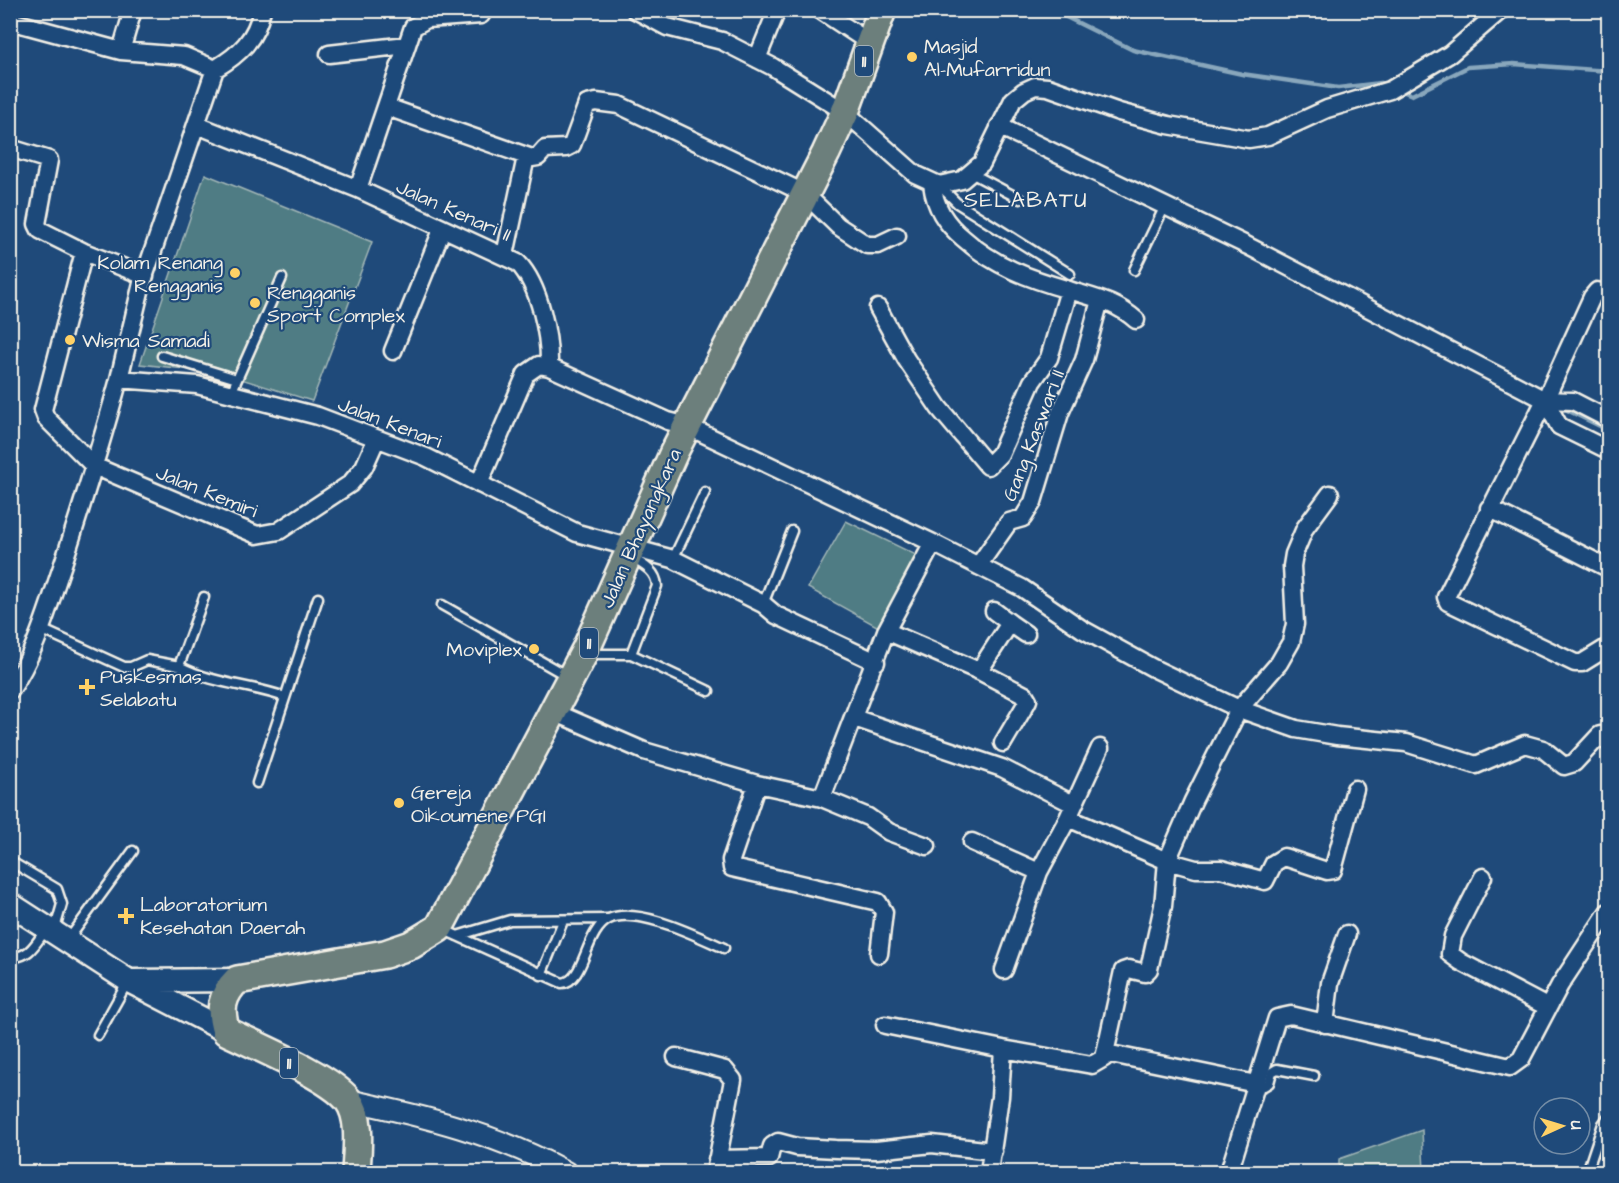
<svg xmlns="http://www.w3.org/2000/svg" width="1619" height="1183" font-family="'Architects Daughter',sans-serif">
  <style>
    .green { fill: #4f7c84; stroke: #a2b6b6; stroke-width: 1.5 }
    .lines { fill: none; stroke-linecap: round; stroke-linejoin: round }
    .stream { stroke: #89a7bc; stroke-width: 4.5 }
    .service-casing { stroke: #f4f1e8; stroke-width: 13 }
    .minor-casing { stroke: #f4f1e8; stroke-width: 21 }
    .tertiary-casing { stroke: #f4f1e8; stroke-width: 24 }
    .secondary-casing { stroke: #f4f1e8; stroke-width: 27 }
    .trunk-casing { stroke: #f4f1e8; stroke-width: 32 }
    .service { stroke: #1f4a7a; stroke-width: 8 }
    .minor { stroke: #1f4a7a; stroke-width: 16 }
    .tertiary { stroke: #1f4a7a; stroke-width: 20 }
    .secondary { stroke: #1f4a7a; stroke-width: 22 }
    .trunk { stroke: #6c7f7c; stroke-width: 27 }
    .poi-dot { fill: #ffd166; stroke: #1f4a7a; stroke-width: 2 }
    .labels { text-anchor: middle; stroke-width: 4.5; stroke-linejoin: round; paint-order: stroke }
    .shield { fill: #1f4a7a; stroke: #b4bfc7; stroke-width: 1.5 }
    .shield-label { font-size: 18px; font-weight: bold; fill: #f4f1e8 }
    .poi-label { font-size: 20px; fill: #f4f1e8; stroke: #1f4a7a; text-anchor: start }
    .street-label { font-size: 20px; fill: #f4f1e8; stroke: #1f4a7a }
    .quarter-label { font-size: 22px; letter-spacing: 1.5px; fill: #f4f1e8; stroke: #1f4a7a }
  </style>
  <rect width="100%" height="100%" fill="#1f4a7a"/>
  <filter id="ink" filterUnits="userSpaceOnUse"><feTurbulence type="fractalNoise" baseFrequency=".0167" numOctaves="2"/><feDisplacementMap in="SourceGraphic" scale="12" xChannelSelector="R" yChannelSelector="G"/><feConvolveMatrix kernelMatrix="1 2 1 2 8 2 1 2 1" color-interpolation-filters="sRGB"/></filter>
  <g filter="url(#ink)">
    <path class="green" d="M 205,174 L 372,242 L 312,401 L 222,373 L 140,364 Z
      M 846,521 L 916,555 L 882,629 L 808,588 Z
      M 1422,1130 L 1424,1172 L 1339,1172 L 1339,1159 Z"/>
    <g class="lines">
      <path class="stream" d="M 1052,10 L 1133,50 L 1242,74 L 1338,88 L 1381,83 L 1387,85
        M 1400,90 L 1412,95 L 1468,67 L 1514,64 L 1608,71
        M 1561,407 L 1608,430"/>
      <g class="service-casing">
        <path id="service" d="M 971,173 L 1020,199
          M 939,185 L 957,203 L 1070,274
          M 1134,270 L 1165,206
          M 162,356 L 237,379
          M 231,393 L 282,278
          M 673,559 L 705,492
          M 763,604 L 792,531
          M 442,605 L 567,676
          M 41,629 L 124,667 L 131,667 L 147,660 L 179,666 L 204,597
          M 589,650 L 599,654 L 631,654 L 657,586 C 656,570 642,564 630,557
          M 631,654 L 709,691
          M 179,666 C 215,685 248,684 285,697
          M 257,783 L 318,598
          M 10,861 L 57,889 L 62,904 L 54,932
          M 442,929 L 562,983 C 585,982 585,930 609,919 C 637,906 697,936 724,948
          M 457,936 L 510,920 L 607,919
          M 68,940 L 133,851
          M 10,956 C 29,960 37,941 47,928
          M 541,975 L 563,921
          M 98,1035 L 127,983
          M 1256,1084 L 1264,1086 L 1269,1083 L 1272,1072 L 1277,1069 L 1314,1076
          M 1587,1172 L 1603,1124 L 1608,1117"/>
      </g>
      <g class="minor-casing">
        <path id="minor" d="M 635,10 L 667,27 L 722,41 L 773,67 L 845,112 L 915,174 L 939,185 L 962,180 L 982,163 L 1013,100 L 1024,91 L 1035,86 L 1048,87 L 1119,112 L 1168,125 L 1249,139 L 1268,136 L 1327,109 L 1390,90 L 1450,54 L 1501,10
          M 820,10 L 870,43
          M 10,21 L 121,51 L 184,56 L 215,69 L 142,283 L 119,379
          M 121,51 L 133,10
          M 329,54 L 407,45
          M 757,59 L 777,10
          M 215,69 C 240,54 256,39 262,10
          M 387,107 L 532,158 L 538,157 L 545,149 L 566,148 L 572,145 L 587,104 L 596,102 L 619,105 L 804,193 L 838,226 L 867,245 L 878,245 L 897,236
          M 197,125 L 358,189 L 518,263 C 540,286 550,337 549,367 L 668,421 L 687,426 L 933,543 L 1022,588 L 1082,629 L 1153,668 L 1239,709 L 1296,729 L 1337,736 L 1406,743 L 1476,765 L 1525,744 L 1543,749 L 1564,766 L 1574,763 L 1600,735 L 1608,742
          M 999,126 L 1248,246 L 1545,400 L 1573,401 L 1608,419
          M 10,148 L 49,160 L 37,224 L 40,230 L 84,252 L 145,276
          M 932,184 C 935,207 945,223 963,238 C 994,266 1030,279 1069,290 C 1094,298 1116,302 1136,320
          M 358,189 L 413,27 L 427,19 L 481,15
          M 84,252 L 43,410 L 46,418 L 94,466 L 257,535 L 279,531 L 350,484 L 364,467 L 376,440
          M 505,255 L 526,157
          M 1608,293 L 1597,291 L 1592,297 L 1545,400 L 1446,597 L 1448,602 L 1575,663 L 1582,663 L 1608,647
          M 878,308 L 906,359 L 939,408 L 988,466 L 1000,454 L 1032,382 L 1049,358 L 1069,290
          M 393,351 L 442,230
          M 1545,400 L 1559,426 L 1608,450
          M 479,484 L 526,374 L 539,365 L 549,367
          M 1489,508 L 1608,568
          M 978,566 L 1009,522 L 1023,518 L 1033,502 L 1060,413 L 1084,360 L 1100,300
          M 994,611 L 1010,623
          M 886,631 L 979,671 L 1025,695 L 1028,700 L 1026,704 L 1003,743
          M 979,671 L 1010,623 L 1026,634
          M 10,691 C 36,653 48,607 63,564 C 83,502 102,441 119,379 L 197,385 L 318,416 L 426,457 L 577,533 L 673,559 L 763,604 L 776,615 L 876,662
          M 554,712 L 644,751 L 757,784 L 822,798 L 886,631 L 933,543
          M 854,718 L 1002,768 L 1073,804
          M 757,784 L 731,860 L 732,868 L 878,902 L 884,912 L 879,954
          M 822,798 L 868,817 L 889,832 L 927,846
          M 1068,818 L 1167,861 L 1196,869 L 1221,869 L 1265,881 L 1274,863 L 1284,857 L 1327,871 L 1333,870 L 1355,789
          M 972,842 L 1039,872
          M 1483,877 L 1453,936 L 1450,954 L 1461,962 L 1547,1007
          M 1004,970 L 1039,872 L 1068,818 L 1100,748
          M 1325,1024 L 1330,983 L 1347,934
          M 885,1025 L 1003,1049
          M 1106,1053 L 1256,1084
          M 676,1057 L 725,1070 L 733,1080 L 715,1172
          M 717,1159 L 769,1158 L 772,1146 L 778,1142 L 797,1147 L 836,1149 L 876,1150 L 932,1144 L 993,1151
          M 989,1172 L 1000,1097 L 1003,1049 L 1092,1065 L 1104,1058 L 1123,971 L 1129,969 L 1145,973 L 1149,969 L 1163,906 L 1167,861 L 1193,801 L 1239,709 L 1279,663 L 1291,642 L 1295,624 L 1292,566 L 1294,554 L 1305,528 L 1330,494
          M 1229,1172 L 1277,1018 L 1291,1015 L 1510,1067 L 1521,1059 L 1560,985 L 1608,912"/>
      </g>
      <g class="tertiary-casing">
        <path id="tertiary" d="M 348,1100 C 424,1116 498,1134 566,1172"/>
      </g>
      <g class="secondary-casing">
        <path id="secondary" d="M 10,904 L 129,981 L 226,1031
          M 133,981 L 237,980"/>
      </g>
      <g class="trunk-casing">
        <path id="trunk" d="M 356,1172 C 357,1151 362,1118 348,1100 C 329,1076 256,1046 226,1031 C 219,1010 221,996 237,980 L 385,954 L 411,945 L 439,928 L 586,649 L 674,452 L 826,153 L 845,112 L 882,10"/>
      </g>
      <use href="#service" class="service"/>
      <use href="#minor" class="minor"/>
      <use href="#tertiary" class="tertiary"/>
      <use href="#secondary" class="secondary"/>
      <use href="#trunk" class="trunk"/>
    </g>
  </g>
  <g class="poi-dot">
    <circle cx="912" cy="57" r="6"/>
    <circle cx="235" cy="273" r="6"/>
    <circle cx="255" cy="303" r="6"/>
    <circle cx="70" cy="340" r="6"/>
    <circle cx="534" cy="649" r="6"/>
    <path d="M84 678h6v6h6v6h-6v6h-6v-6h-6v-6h6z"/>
    <circle cx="399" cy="803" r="6"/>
    <path d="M123 907h6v6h6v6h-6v6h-6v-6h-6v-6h6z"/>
  </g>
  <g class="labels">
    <g class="shield">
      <rect x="855" y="46" width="18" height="30" rx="4.5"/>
      <rect x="580" y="628" width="18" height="30" rx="4.5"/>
      <rect x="280" y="1048" width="18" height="30" rx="4.5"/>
    </g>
    <g class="shield-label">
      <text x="864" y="67">11</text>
      <text x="589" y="649">11</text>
      <text x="289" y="1069">11</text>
    </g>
    <g class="poi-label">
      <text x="924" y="53">Masjid<tspan x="924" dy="23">Al-Mufarridun</tspan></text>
      <text x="223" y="269" text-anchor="end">Kolam Renang<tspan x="223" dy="23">Rengganis</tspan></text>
      <text x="267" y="299">Rengganis<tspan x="267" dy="23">Sport Complex</tspan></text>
      <text x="82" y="347">Wisma Samadi</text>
      <text x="522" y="656" text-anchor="end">Moviplex</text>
      <text x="100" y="683">Puskesmas<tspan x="100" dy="23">Selabatu</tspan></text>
      <text x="411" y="799">Gereja<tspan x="411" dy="23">Oikoumene PGI</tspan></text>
      <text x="140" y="911">Laboratorium<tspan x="140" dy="23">Kesehatan Daerah</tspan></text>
    </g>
    <g class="street-label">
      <text transform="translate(454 210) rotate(24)" y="7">Jalan Kenari II</text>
      <text transform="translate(390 422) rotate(21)" y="7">Jalan Kenari</text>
      <text transform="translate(1033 435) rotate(-69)" y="7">Gang Kaswari II</text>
      <text transform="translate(207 491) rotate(22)" y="7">Jalan Kemiri</text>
      <text transform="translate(640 528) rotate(-66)" y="7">Jalan Bhayangkara</text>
    </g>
    <g class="quarter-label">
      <text x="1026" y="207">SELABATU</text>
    </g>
  </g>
  <rect width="1619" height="1183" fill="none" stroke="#1f4a7a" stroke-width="36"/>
  <rect x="18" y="18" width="1583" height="1147" fill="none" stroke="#f4f1e8" stroke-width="2" filter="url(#ink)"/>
  <g transform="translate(1562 1126) rotate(86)"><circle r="28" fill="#1f4a7a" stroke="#748da6" stroke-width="1.5"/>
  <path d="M0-4.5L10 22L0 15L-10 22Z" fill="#ffd166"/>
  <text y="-9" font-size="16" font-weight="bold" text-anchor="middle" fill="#f4f1e8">U</text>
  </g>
</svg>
